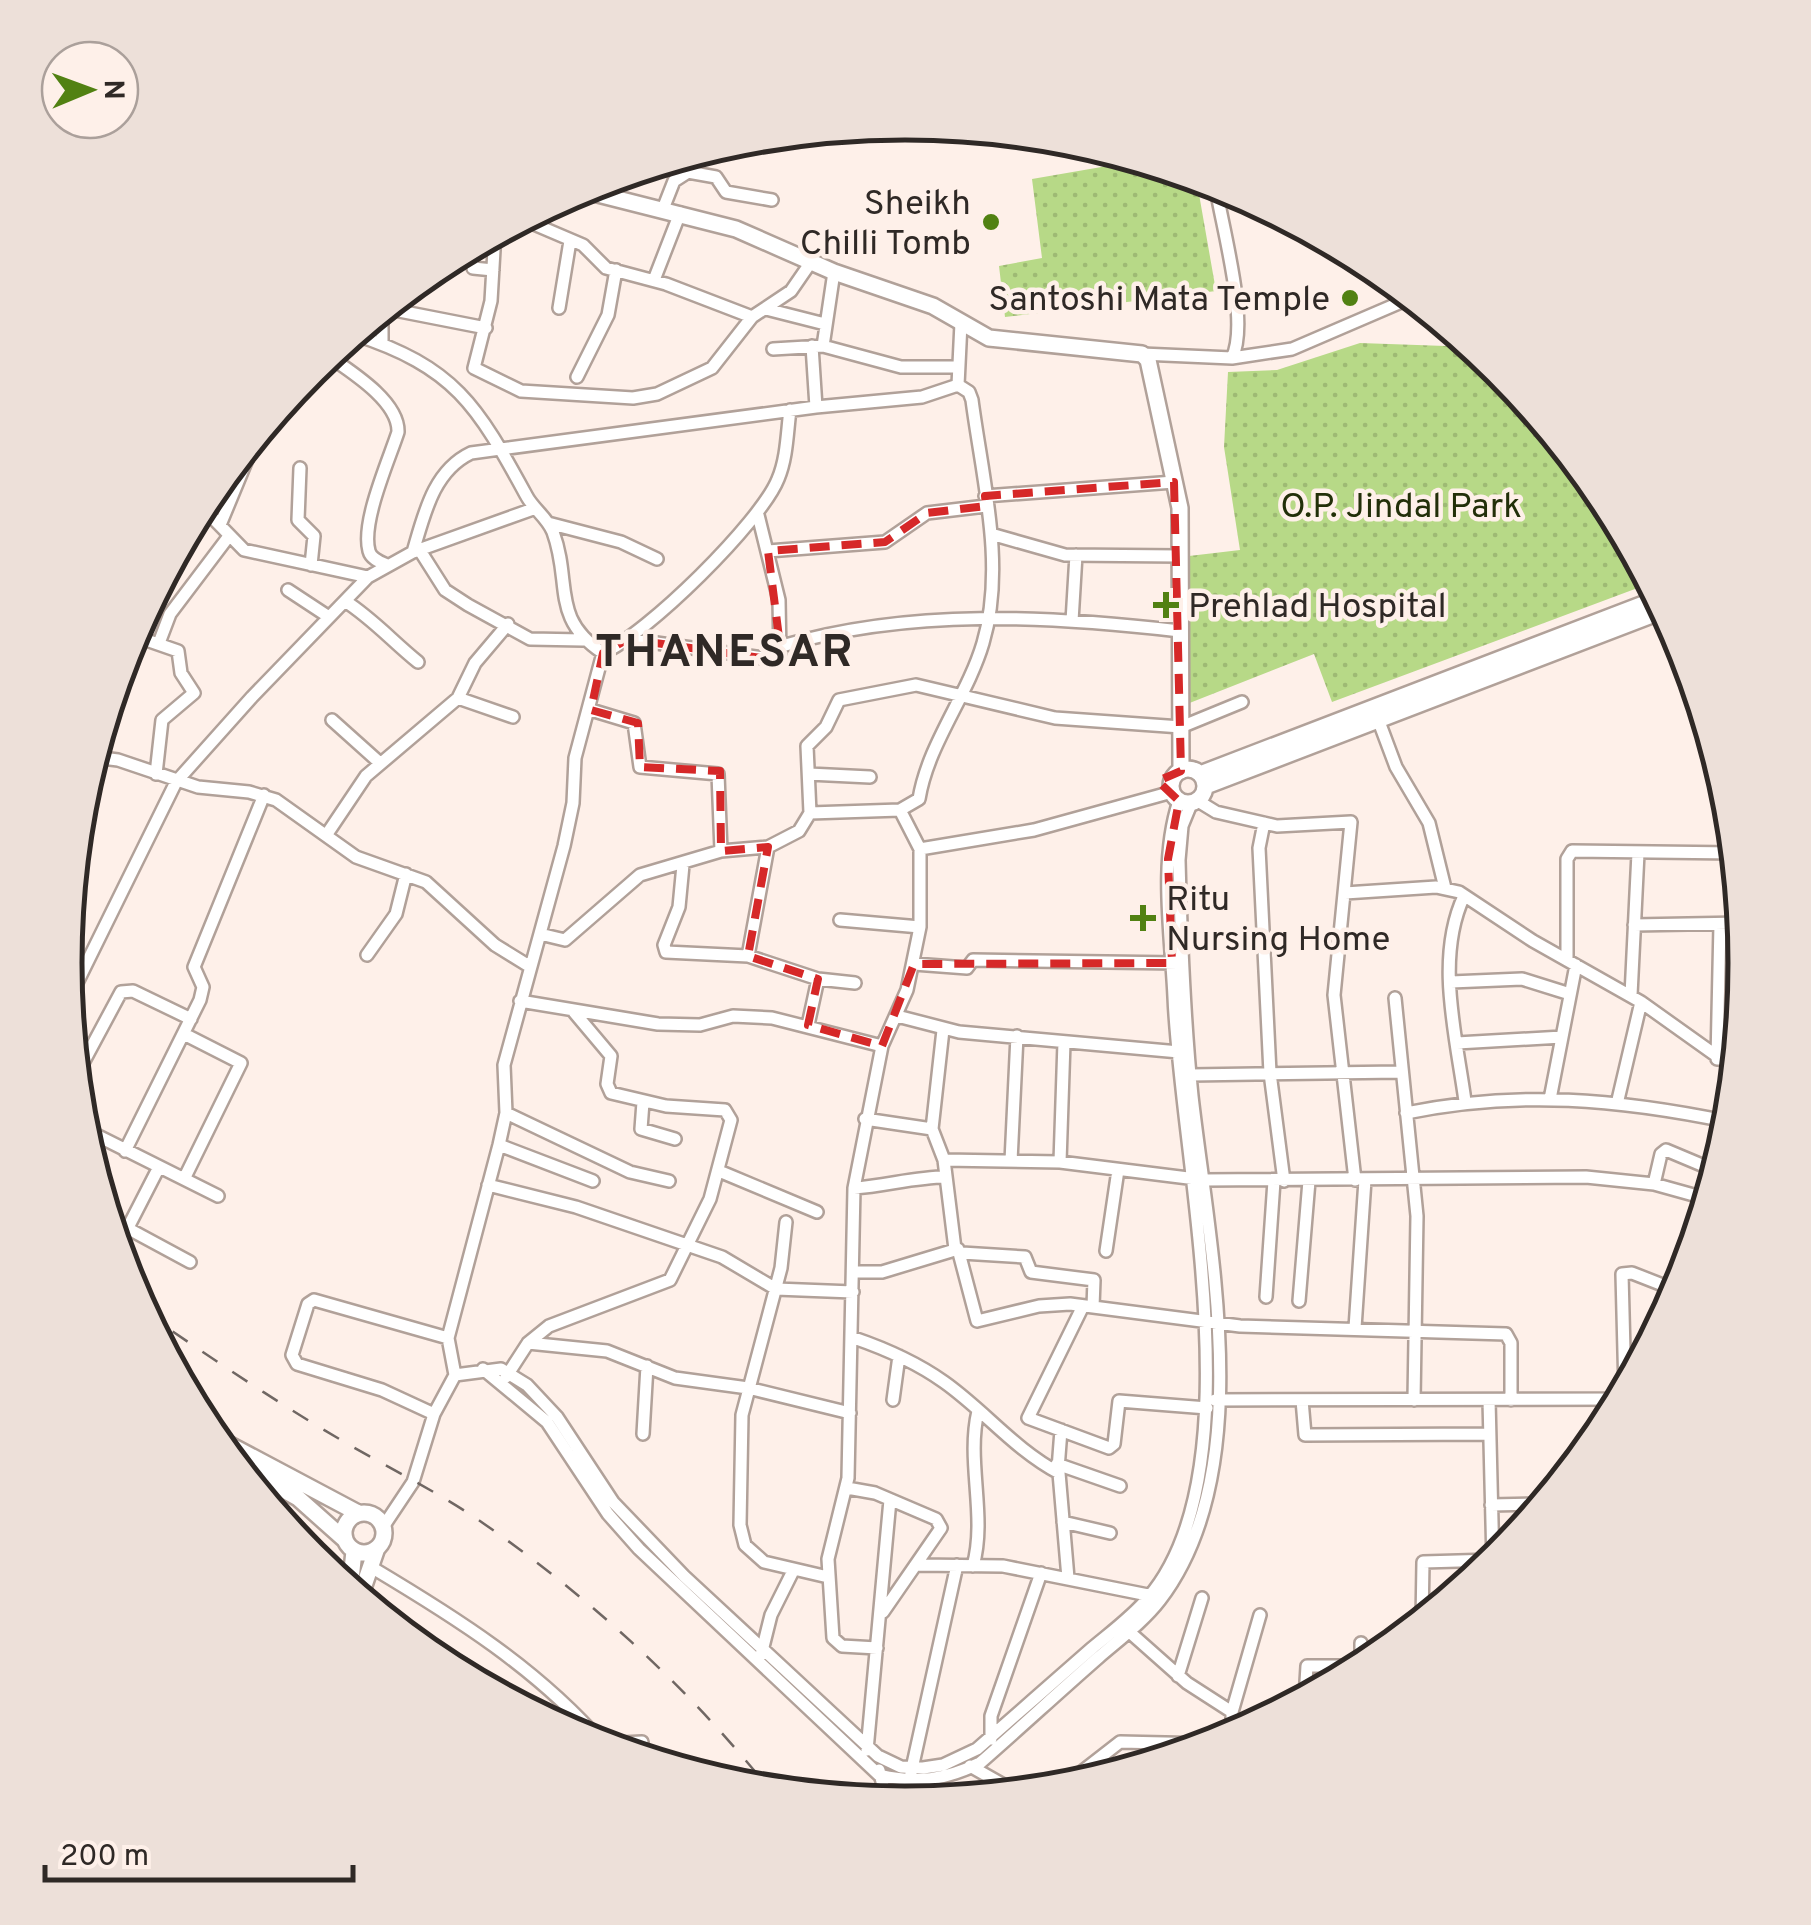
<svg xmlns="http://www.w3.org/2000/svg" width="1811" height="1925" font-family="Overpass,sans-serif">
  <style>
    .park { fill: url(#park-dots) }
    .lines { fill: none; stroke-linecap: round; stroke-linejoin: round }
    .minor-casing { stroke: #b1a199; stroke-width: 16 }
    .major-casing { stroke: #b1a199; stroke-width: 20 }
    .minor { stroke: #fff; stroke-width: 11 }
    .major { stroke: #fff; stroke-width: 15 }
    .rail { stroke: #706763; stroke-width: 2.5; stroke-dasharray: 18 18; stroke-linecap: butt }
    .marked { fill: none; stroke: #d62828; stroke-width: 8; stroke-dasharray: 20 12; stroke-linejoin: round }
    .poi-dot { fill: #518112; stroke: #fef0e9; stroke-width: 4 }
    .labels { text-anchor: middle; stroke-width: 9; stroke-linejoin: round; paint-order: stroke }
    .poi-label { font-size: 35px; fill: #2f2926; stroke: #fef0e9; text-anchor: end }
    .park-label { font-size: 35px; fill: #222f09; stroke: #fef0e9 }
    .district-label { font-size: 45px; font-weight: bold; letter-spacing: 2.5px; fill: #2f2926; stroke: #fef0e9 }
    .rim { fill: none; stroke: #2f2926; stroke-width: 5 }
  </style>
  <defs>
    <pattern id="park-dots" width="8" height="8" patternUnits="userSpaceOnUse" patternTransform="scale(2.5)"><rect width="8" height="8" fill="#b7d987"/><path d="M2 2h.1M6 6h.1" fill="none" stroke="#9eba74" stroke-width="1.8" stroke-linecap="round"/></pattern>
  </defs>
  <rect width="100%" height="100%" fill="#fef0e9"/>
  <path class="park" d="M 1142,160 L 1196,177 L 1216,291 L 1005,317 L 999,266 L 1042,258 L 1032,179 Z
    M 1360,343 L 1474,347 L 1500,369 L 1605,496 L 1651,583 L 1332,702 L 1314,654 L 1187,704 L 1189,556 L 1240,550 L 1224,447 L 1228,372 L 1277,370 Z"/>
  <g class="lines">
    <g class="minor-casing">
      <path id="minor" d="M 663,209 L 674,181 L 688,172 L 716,177 L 726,192 L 772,200
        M 522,219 L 583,245 L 606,268 L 666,284 L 752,317 L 791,291 L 811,262
        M 495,233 L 491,301 L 474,368 L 521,391 L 633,398 L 657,394 L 712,368 L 752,317
        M 463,250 L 472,254 L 473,268 L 493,270
        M 654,280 L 680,213
        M 384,308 L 486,328
        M 559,308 L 570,241
        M 766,309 L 825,324
        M 382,310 L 382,344
        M 353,334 C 455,367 477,405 526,495 C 533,509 547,517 553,532 C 572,583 550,618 603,653 L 575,758 L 573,803 L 564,846 L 504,1065 L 506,1113 L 499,1145 L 448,1338 L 455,1375
        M 812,346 L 816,407
        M 823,346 L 834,272
        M 773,349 L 823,346 L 901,367 L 957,367
        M 1142,354 L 1232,358 C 1250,322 1221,224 1215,182
        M 327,355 C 350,371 399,401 398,432 C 389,460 361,522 369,551 C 371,559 380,562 387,565
        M 1232,358 L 1292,349 L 1413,297
        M 577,377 L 608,315 L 616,270
        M 300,468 L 298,520 L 314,536 L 311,565
        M 985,496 L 1174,482
        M 201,506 L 244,550 L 368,577
        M 548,523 L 621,542 L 657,559
        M 220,525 L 258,433
        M 991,534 L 1065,555 L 1180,556
        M 419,549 L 445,590 L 468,605 L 530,639 L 583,640
        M 768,551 L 885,542 L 927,513 L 986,506
        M 413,552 C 424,515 433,471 471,453 L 816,407 L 922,397 L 958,385
        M 288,590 L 329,617
        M 345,601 C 373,619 392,641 418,662
        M 1072,621 L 1076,555
        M 132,635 L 178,651 L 181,673 L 194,693 L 162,720 L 156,774
        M 628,639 L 770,659 L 780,656 L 779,600 L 758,515
        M 159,643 L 170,614 L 229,536
        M 782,646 C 911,608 1049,616 1180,631
        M 603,653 C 646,635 761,522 778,479 C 787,458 787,433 790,410
        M 114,689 L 122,689
        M 458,698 L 513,717
        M 591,710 L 634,723 L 640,767 L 718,774 L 721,851
        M 1378,719 L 1396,767 L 1429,823 L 1445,888
        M 332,720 L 380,763
        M 94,757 L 118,760 L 198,787 L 249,792 L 276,800 L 356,857 L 426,882 L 495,945 L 529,966
        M 809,774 L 870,777
        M 1198,801 L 1216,812 L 1277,826 L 1351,822 L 1334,995 L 1355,1180
        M 810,813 L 807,746 L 826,727 L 839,700 L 916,685 L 1055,718 L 1181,727 L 1242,702
        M 1264,823 L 1259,848 L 1270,1073 L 1284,1181
        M 327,834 L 366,776 L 458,698 L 475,663 L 508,624
        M 920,849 L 1034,830 L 1172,792
        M 683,865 L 679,907 L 664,945 L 666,952 L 748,956 L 818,979 L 855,983
        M 1345,893 L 1436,887 L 1459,892 L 1533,941 L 1641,1002 L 1735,1069
        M 1464,896 C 1435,958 1456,1035 1465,1101
        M 840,920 L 920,927
        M 1634,925 L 1742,923
        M 540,934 L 565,940 L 640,875 L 721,851 L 768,847 L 799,831 L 810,813 L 900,810
        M 367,955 L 396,914 L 406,874
        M 748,956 L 768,847
        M 1567,959 L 1567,859 L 1572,851 L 1735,853
        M 914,964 L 967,968 L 973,960 L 1178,963
        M 1451,982 L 1522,979 L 1570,994
        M 1631,995 L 1638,853
        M 1395,998 L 1417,1216 L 1414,1400
        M 69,999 L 176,782 L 252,697 L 368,577 L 413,552 L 533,509
        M 520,1001 L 658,1024 L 700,1025 L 733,1016 L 772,1018 L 882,1046
        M 897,1016 L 959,1032 L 1179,1052
        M 808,1025 L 818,979
        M 943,1030 L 932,1129 L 944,1160 L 955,1249
        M 184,1034 L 241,1063 L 184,1179
        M 1457,1043 L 1562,1037
        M 1717,1059 L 1720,924
        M 1191,1075 L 1400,1072
        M 76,1076 L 121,992 L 133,991 L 191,1019
        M 1550,1099 L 1576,965
        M 643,1102 L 641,1129 L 675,1139
        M 1617,1104 L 1641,1002
        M 506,1113 L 630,1172 L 669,1181
        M 1406,1113 C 1519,1090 1618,1099 1730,1122
        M 865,1119 L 932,1129
        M 82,1128 L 218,1196
        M 499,1145 L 593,1181
        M 125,1151 L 200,1000 L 203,987 L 194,967 L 264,795
        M 89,1153 L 97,1136
        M 944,1160 L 1060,1162 L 1204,1180 L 1586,1177 L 1654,1184 L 1708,1199
        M 1011,1161 L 1017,1036
        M 1060,1162 L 1064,1042
        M 719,1171 L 817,1212
        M 1654,1184 L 1661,1154 L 1666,1150 L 1716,1171
        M 488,1185 L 576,1207 L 722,1257 L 776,1289 L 853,1292
        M 854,1188 C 886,1186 914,1177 946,1177
        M 786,1222 L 781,1268 L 742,1415 L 740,1525 L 745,1545 L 764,1562 L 828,1577
        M 127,1228 L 190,1262
        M 118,1247 L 159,1167
        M 1106,1251 L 1118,1170
        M 962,1253 L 1025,1257 L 1031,1272 L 1094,1280 L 1093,1307
        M 853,1272 L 882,1272 L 958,1249 L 977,1321 L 1039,1306 L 1070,1304 L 1240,1326 L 1506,1334 L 1511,1343 L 1511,1400
        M 1266,1297 L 1274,1181
        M 1299,1301 L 1309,1181
        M 1083,1306 L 1028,1418 L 1109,1448 L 1114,1444 L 1119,1401 L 1207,1408
        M 1355,1328 L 1365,1180
        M 854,1338 C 886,1349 916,1362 944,1382 C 985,1411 1014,1449 1059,1473 L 1068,1578
        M 528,1343 L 607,1351 L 675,1378 L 748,1388 L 850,1413
        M 483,1369 L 547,1422 L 608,1514 L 639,1549 L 879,1775 C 918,1784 944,1780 980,1763 C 1020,1728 1059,1692 1099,1657 C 1120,1639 1144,1621 1160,1600 C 1259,1470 1209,1247 1192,1096 C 1184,1018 1181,939 1179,860 L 1182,826 L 1191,804
        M 506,1377 L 528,1343 L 549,1326 L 670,1280 L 710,1199 L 731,1120 L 725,1110 L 666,1106 L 611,1093 L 607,1084 L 611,1056 L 574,1012
        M 1625,1391 L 1622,1274 L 1632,1273 L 1678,1291
        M 893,1400 L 899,1356
        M 1215,1400 L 1620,1399
        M 1302,1400 L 1305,1435 L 1489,1434
        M 1489,1400 L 1493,1563
        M 434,1414 L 382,1390 L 297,1364 L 292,1355 L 308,1304 L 314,1300 L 448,1338
        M 643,1434 L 647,1366
        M 1057,1464 L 1120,1486
        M 1058,1469 L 1061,1430
        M 847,1488 L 875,1493 L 936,1519 L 941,1528 L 883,1612
        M 1491,1505 L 1543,1504
        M 1063,1522 L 1110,1533
        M 383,1527 L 413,1482 L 434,1414 L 455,1375 L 501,1369 L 527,1385 L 557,1417 L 613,1502 L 684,1576 L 878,1756 L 901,1767 L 923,1768 L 943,1765 L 977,1749 C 1015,1716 1053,1682 1091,1649 C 1110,1633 1132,1617 1148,1598 C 1258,1471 1180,1156 1174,997 C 1171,933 1159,862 1179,801
        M 916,1565 L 1003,1566 L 1153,1596
        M 973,1566 C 987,1516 966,1462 978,1411
        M 371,1567 C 455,1617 538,1669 603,1744
        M 1422,1621 L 1423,1562 L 1493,1560
        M 1125,1628 L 1187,1683 L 1232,1712 L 1232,1736
        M 877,1648 L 842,1646 L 833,1638 L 828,1559 L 848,1478 L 854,1188 L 882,1046 L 907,990 L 920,927 L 920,849 L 900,810 L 919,799 C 928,744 967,697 983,643 C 1006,566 982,477 972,400 L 969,392 L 958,385 L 961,323
        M 761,1655 L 771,1615 L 793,1571
        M 1361,1668 L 1361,1643
        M 1178,1676 L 1202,1598
        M 1305,1698 L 1307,1666 L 1361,1666
        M 1232,1712 L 1260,1615
        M 991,1739 L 991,1716 L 1041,1573
        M 602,1744 L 642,1742
        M 867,1750 L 890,1500
        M 970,1766 L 1016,1792
        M 879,1770 L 887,1801
        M 911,1773 L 957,1565
        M 1061,1788 L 1120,1742 L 1210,1744"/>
    </g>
    <g class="major-casing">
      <path id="major" d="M 578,189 L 736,229 L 834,272 L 933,306 L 989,338 L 1142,354 L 1148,360 L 1180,508 L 1181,771
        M1171 786a17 17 0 1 1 34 0a17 17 0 1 1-34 0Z
        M 1200,774 L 1659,598
        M 1206,786 L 1665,610
        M 211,1435 L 358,1513
        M 232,1461 L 298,1498 L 344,1539
        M344 1533a20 20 0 1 1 40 0a20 20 0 1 1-40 0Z
        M 350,1589 L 354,1551
        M 360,1597 L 377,1548"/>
    </g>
    <use href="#minor" class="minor"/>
    <use href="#major" class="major"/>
    <path class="rail" d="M 143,1311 C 208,1356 273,1400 341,1440 C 387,1467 436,1491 480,1521 C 588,1596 688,1687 770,1790"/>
  </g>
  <path class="marked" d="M 1174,482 L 1181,771 L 1158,781 L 1179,801 L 1168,859 L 1172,963 L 914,964 L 882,1046 L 808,1025 L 818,979 L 748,956 L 768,847 L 721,851 L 720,771 L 640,767 L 638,723 L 591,710 L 603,653 L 628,639 L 782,661 L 768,551 L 885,542 L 927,513 L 986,506 L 985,496 Z"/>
  <g class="poi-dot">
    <circle cx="991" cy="222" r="10"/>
    <circle cx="1350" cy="298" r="10"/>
    <path d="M1161 590h10v10h10v10h-10v10h-10v-10h-10v-10h10z"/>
    <path d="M1138 903h10v10h10v10h-10v10h-10v-10h-10v-10h10z"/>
  </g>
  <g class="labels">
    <g class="poi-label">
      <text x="971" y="214">Sheikh<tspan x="971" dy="40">Chilli Tomb</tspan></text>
      <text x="1330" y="310">Santoshi Mata Temple</text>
      <text x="1188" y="617" text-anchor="start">Prehlad Hospital</text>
      <text x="1166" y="910" text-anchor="start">Ritu<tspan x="1166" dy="40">Nursing Home</tspan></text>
    </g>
    <g class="park-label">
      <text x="1401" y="517">O.P. Jindal Park</text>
    </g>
    <g class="district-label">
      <text x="725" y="666">THANESAR</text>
    </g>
  </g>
  <path d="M0 0H1811V1925H0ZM82 963a823 823 0 1 1 1646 0a823 823 0 1 1-1646 0Z" fill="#ede0d9" fill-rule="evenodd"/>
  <path class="rim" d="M82 963a823 823 0 1 1 1646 0a823 823 0 1 1-1646 0Z"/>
  <g transform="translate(90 90) rotate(89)"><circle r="48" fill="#fef0e9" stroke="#aba09b" stroke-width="2.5"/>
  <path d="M0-8L18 38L0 25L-18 38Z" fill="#518112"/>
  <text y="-15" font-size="28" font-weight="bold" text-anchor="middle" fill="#2f2926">N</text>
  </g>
  <path d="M45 1865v15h308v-15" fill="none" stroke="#2f2926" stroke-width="5"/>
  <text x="60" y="1865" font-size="30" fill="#2f2926" stroke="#fef0e9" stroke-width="8" paint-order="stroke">200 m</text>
</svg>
